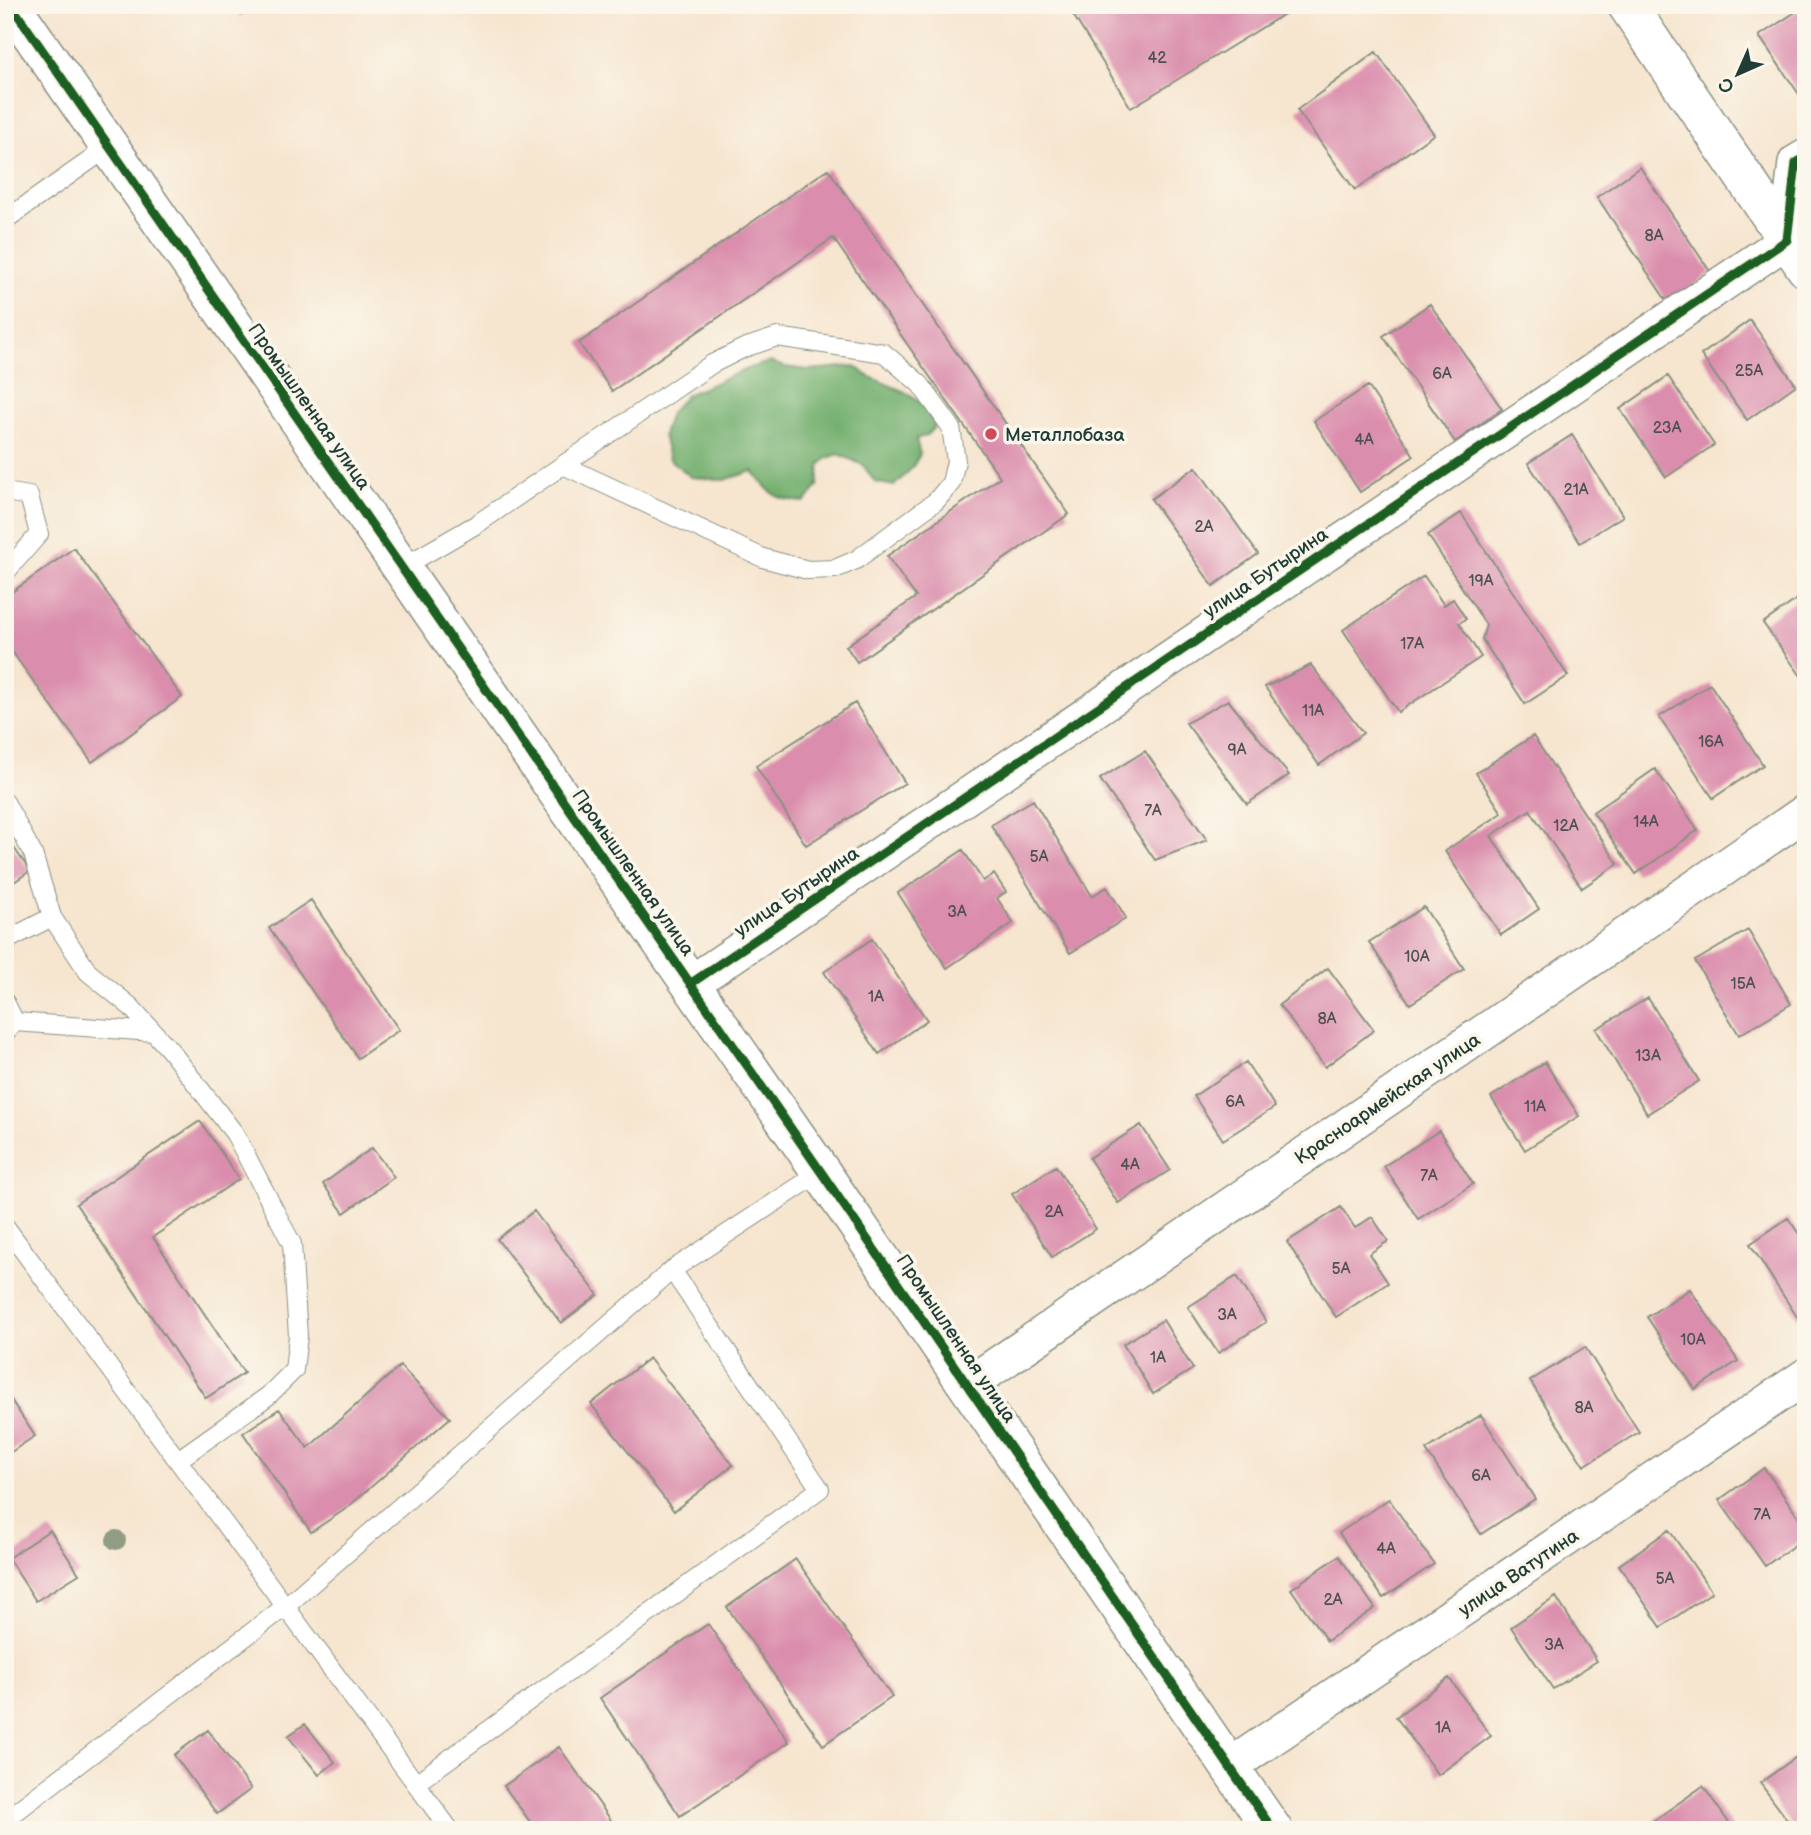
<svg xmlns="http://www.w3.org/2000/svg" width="1811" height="1835" font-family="'Balsamiq Sans',sans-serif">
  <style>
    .forest { fill: #75b06f; stroke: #4a7652; stroke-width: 2 }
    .building { fill: #da8dac }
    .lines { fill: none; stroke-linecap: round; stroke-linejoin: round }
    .lane-casing { stroke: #8a9182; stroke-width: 20 }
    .street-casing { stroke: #8a9182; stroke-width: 38 }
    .secondary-casing { stroke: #8a9182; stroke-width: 41 }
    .lane { stroke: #fff; stroke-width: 18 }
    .street { stroke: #fff; stroke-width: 35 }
    .secondary { stroke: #fff; stroke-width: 38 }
    .cycleway-casing { stroke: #fbf7ec; stroke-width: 13 }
    .cycleway { stroke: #1b5e20; stroke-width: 9 }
    .tree { fill: #909c84 }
    .poi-dot { fill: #d1495b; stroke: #fbf7ec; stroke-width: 2.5 }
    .labels { text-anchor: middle; stroke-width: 7; stroke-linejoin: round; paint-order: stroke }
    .number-label { font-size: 16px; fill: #4e5152 }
    .street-label { font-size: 19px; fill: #1f3d34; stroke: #fbf7ec }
    .poi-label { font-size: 19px; fill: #1f3d34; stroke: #fbf7ec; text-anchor: start }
  </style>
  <rect width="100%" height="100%" fill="#fbf7ec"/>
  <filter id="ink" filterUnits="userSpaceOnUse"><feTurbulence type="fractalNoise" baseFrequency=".0143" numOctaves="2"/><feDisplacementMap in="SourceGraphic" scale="14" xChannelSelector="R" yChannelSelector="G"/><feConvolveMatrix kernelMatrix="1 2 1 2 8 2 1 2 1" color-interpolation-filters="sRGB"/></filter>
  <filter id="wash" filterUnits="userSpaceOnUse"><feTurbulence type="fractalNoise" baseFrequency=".00686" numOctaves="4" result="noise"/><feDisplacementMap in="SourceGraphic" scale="28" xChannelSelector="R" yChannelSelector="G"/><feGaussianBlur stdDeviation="1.57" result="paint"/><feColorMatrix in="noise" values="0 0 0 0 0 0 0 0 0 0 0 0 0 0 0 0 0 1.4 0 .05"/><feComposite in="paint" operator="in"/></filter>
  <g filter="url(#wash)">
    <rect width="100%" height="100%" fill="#f6e5cf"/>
    <path class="forest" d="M 770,362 L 785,367 L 809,370 L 854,366 L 870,377 L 905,392 L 926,407 L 935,426 L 927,435 L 916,439 L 920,454 L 912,468 L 894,486 L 875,482 L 863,465 L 839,454 L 827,458 L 820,465 L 818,486 L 805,502 C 775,500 770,494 753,471 L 724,480 L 691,477 L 669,459 L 663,435 L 670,413 L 686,395 L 752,367 Z"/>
    <g id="blocks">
      <path class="building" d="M 234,5 L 254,5 L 241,15 Z
        M 1067,5 L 1299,5 L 1131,108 Z
        M 1806,5 L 1806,94 L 1801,97 L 1759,36 Z
        M 1376,52 L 1434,134 L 1355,190 L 1297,110 Z
        M 1640,167 L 1711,273 L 1668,303 L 1597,197 Z
        M 828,169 L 1069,514 L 857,662 L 846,646 L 916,597 L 887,556 L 1000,477 L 833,238 L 612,391 L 579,343 Z
        M 1430,304 L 1502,409 L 1455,442 L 1383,336 Z
        M 1750,320 L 1796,385 L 1747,420 L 1701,355 Z
        M 1668,376 L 1714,445 L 1666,477 L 1620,409 Z
        M 1368,386 L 1414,456 L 1360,492 L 1314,421 Z
        M 1572,435 L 1623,516 L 1580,543 L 1528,463 Z
        M 1196,467 L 1258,554 L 1213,586 L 1151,499 Z
        M 1461,513 L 1568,676 L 1525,704 L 1482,639 L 1486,625 L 1428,535 Z
        M 74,548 L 182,697 L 92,762 L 5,642 L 5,597 Z
        M 1424,576 L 1444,605 L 1453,599 L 1466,619 L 1459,623 L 1481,657 L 1398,712 L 1343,630 Z
        M 1806,593 L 1806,683 L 1763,623 Z
        M 1311,665 L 1363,733 L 1319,765 L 1265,687 Z
        M 1710,684 L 1763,765 L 1713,798 L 1659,717 Z
        M 1228,700 L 1289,775 L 1247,804 L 1186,723 Z
        M 855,703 L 905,783 L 806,845 L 756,766 Z
        M 1533,736 L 1618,864 L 1582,888 L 1530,810 L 1491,836 L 1539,909 L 1501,935 L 1445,851 L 1502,813 L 1476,773 Z
        M 1145,751 L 1207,840 L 1155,860 L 1100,779 Z
        M 1655,769 L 1698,830 L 1636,874 L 1593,812 Z
        M 1033,800 L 1092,896 L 1107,887 L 1126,918 L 1070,953 L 991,825 Z
        M 5,835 L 30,871 L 5,888 Z
        M 963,850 L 983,881 L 994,874 L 1006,892 L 997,898 L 1013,923 L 947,968 L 898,893 Z
        M 311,900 L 399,1030 L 358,1058 L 269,928 Z
        M 1424,907 L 1464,969 L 1410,1004 L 1369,942 Z
        M 1748,930 L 1791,1004 L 1739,1035 L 1695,961 Z
        M 872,939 L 927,1020 L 879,1054 L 824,972 Z
        M 1328,968 L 1374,1030 L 1325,1067 L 1279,1005 Z
        M 1648,998 L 1699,1081 L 1647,1114 L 1596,1029 Z
        M 1246,1062 L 1275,1107 L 1223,1140 L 1194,1096 Z
        M 1545,1062 L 1579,1116 L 1525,1150 L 1491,1097 Z
        M 200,1121 L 239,1179 L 153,1237 L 244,1373 L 206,1398 L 76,1204 Z
        M 1141,1125 L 1170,1170 L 1118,1203 L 1089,1158 Z
        M 1439,1131 L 1473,1184 L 1418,1219 L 1384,1166 Z
        M 372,1148 L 394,1177 L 344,1213 L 323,1184 Z
        M 1056,1166 L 1096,1229 L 1052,1257 L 1012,1194 Z
        M 1341,1207 L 1355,1228 L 1372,1217 L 1388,1241 L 1369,1254 L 1388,1283 L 1336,1317 L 1287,1242 Z
        M 534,1211 L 598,1295 L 561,1323 L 497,1239 Z
        M 1788,1218 L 1806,1244 L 1806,1320 L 1801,1323 L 1750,1244 Z
        M 1237,1276 L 1266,1322 L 1218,1353 L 1188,1307 Z
        M 1690,1289 L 1738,1361 L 1695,1389 L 1647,1317 Z
        M 1163,1320 L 1193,1369 L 1153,1394 L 1123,1344 Z
        M 1585,1347 L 1639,1432 L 1584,1466 L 1530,1381 Z
        M 649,1358 L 733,1465 L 674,1511 L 591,1404 Z
        M 400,1366 L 450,1418 L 347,1508 L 311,1532 L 243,1433 L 279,1409 L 308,1448 Z
        M 5,1391 L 35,1436 L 5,1456 Z
        M 1481,1415 L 1535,1499 L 1481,1534 L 1426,1450 Z
        M 1764,1468 L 1806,1527 L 1806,1537 L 1765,1566 L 1719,1500 Z
        M 1389,1499 L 1434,1564 L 1383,1598 L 1339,1533 Z
        M 50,1530 L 79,1574 L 36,1601 L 8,1558 Z
        M 1669,1530 L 1712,1592 L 1661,1627 L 1619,1565 Z
        M 1339,1556 L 1375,1608 L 1327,1641 L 1291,1589 Z
        M 796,1559 L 892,1697 L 823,1745 L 727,1607 Z
        M 1556,1597 L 1597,1661 L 1553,1689 L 1511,1627 Z
        M 708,1624 L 789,1742 L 680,1816 L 600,1698 Z
        M 1449,1678 L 1491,1736 L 1438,1775 L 1396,1717 Z
        M 305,1724 L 335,1762 L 319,1775 L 288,1736 Z
        M 208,1730 L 251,1789 L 217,1814 L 174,1755 Z
        M 559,1747 L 618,1830 L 536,1830 L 504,1786 Z
        M 1806,1750 L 1806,1830 L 1795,1830 L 1760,1783 Z
        M 1703,1786 L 1734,1830 L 1649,1830 L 1646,1826 Z"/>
    </g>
  </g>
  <g filter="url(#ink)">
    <use href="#blocks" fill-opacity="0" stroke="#8a9182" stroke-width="2"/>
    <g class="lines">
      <g class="lane-casing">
        <path id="lane" d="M 5,220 L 109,147
          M 5,492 L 29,496 L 39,534 L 5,573
          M 401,568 L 477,524 L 563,465 L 712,364 L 744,348 L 777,337 L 884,353 L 920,384 L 951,427 L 956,461 L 951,483 L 936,501 L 856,560 L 835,569 L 808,570 L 763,558 L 563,465
          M 5,802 L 33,854 L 52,917 L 88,972 L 131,1007 L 169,1049 L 235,1134 L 292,1244 L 298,1336 L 294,1370 L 268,1396 L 178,1460
          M 5,946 L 9,939 L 52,917
          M 5,1002 L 15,1022
          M 5,1033 L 15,1022 L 153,1032
          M 5,1226 L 450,1830
          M 416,1783 L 820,1489 L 672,1270
          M 5,1820 L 286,1606 L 672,1270 L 821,1172"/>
      </g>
      <g class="street-casing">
        <path id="street" d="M 690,984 L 1787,240 L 1796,163 L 1806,157
          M 968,1385 L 1806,812
          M 1229,1767 L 1806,1376"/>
      </g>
      <g class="secondary-casing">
        <path id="secondary" d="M 11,5 L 821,1172 L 1273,1830
          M 1627,5 L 1806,268"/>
      </g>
      <use href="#lane" class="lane"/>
      <use href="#street" class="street"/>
      <use href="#secondary" class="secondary"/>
      <g class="cycleway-casing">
        <path id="cycleway" d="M 11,5 L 821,1172 L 1273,1830
          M 690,984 L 1787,240 L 1796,163 L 1806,157"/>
      </g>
      <use href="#cycleway" class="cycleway"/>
    </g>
    <circle class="tree" cx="116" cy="1540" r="10"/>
  </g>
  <circle class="poi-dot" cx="991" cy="434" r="7"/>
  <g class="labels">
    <g class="number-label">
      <text x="1157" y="63">42</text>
      <text x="1654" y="241">8А</text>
      <text x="1749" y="376">25А</text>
      <text x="1442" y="379">6А</text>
      <text x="1667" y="433">23А</text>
      <text x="1364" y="445">4А</text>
      <text x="1576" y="495">21А</text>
      <text x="1204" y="532">2А</text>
      <text x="1481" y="586">19А</text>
      <text x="1412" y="649">17А</text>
      <text x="1313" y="716">11А</text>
      <text x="1711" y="747">16А</text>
      <text x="1237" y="755">9А</text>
      <text x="1153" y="816">7А</text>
      <text x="1646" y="827">14А</text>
      <text x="1566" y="831">12А</text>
      <text x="1039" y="862">5А</text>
      <text x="957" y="917">3А</text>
      <text x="1417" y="962">10А</text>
      <text x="1743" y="989">15А</text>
      <text x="876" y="1002">1А</text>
      <text x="1327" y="1024">8А</text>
      <text x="1648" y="1061">13А</text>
      <text x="1235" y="1107">6А</text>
      <text x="1535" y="1112">11А</text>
      <text x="1130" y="1170">4А</text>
      <text x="1429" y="1181">7А</text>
      <text x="1054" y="1217">2А</text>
      <text x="1341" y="1274">5А</text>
      <text x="1227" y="1320">3А</text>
      <text x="1693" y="1345">10А</text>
      <text x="1158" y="1363">1А</text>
      <text x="1584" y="1413">8А</text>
      <text x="1481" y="1481">6А</text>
      <text x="1762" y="1520">7А</text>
      <text x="1386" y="1554">4А</text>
      <text x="1665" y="1584">5А</text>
      <text x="1333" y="1605">2А</text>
      <text x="1554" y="1650">3А</text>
      <text x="1443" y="1733">1А</text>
    </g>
    <g class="street-label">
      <text transform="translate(310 406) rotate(55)" y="7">Промышленная улица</text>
      <text transform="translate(1265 572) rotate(-34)" y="7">улица Бутырина</text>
      <text transform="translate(634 872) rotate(55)" y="7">Промышленная улица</text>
      <text transform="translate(796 891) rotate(-34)" y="7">улица Бутырина</text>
      <text transform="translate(1387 1098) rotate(-34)" y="7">Красноармейская улица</text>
      <text transform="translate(957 1338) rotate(56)" y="7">Промышленная улица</text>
      <text transform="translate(1518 1572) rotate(-34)" y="7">улица Ватутина</text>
    </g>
    <g class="poi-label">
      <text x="1005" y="441">Металлобаза</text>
    </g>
  </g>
  <rect width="1811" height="1835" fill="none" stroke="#fbf7ec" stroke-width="28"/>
  <g transform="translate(1738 74) rotate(225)" stroke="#fbf7ec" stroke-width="5" paint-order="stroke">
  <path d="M0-5L12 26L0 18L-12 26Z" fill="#1f3d34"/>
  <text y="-10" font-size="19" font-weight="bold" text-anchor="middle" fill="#1f3d34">С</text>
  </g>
</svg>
